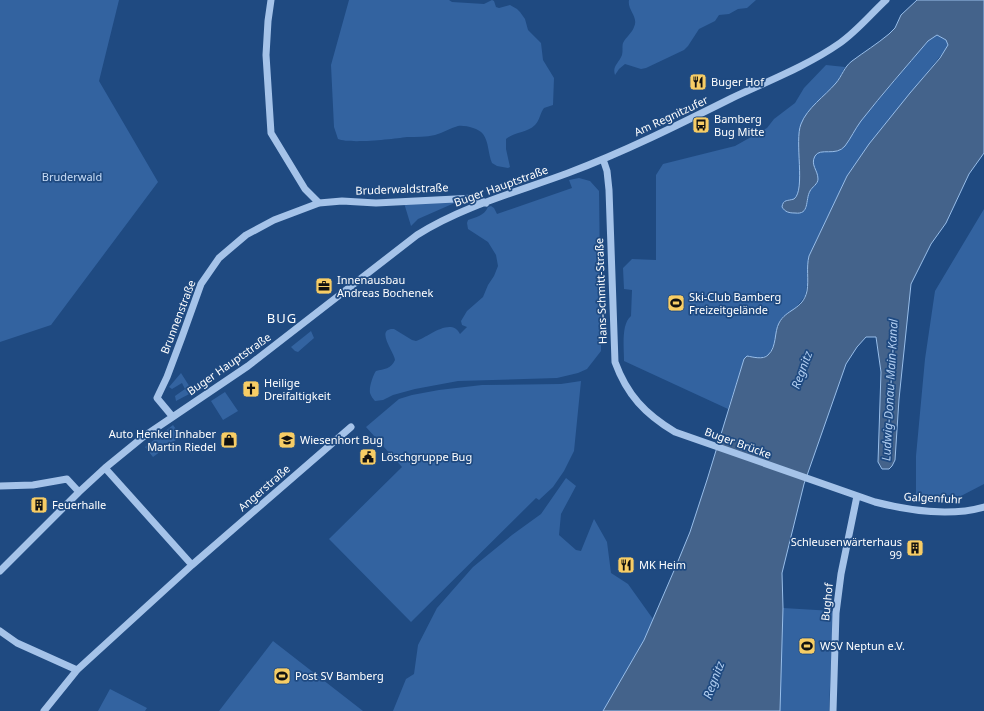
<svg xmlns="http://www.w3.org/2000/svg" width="984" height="711" font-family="'Noto Sans',sans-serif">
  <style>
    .green { fill: #3363a0 }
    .water { fill: #44638b; stroke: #98beea }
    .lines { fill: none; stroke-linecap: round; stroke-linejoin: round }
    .minor { stroke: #a5c3e9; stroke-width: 7 }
    .labels { text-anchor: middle; stroke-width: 3.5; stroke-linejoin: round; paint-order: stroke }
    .poi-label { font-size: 11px; fill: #fff; stroke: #1f4a81; text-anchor: start }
    .street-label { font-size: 11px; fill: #fff; stroke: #1f4a81 }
    .park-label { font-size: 11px; fill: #c9ddf6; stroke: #1f4a81 }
    .water-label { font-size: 12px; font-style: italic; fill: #b0cdf0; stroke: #1f4a81 }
    .quarter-label { font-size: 13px; letter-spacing: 1px; fill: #fff; stroke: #1f4a81 }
  </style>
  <rect width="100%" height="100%" fill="#1f4a81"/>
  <path class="green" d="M 0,0 L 119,0 L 99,81 L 158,182 L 51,325 L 0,342 Z
    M 349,0 L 449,0 L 452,2 L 484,4 L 492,0 L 494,1 L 496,7 L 499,8 L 510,5 L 517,9 L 520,12 L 525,19 L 528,30 L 541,43 L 543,60 L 554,78 L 553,105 L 544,108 C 540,113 540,120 535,125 C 527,133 514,132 506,139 L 506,149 L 510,167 L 508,168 L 497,166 L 492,163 C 488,154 489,142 483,134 C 478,128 465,125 458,126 C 450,128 443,133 435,135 C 426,137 417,137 407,137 C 393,139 350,144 338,139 L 334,127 L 331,65 Z
    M 629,0 L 756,0 L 747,8 L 738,9 L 729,14 L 719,15 L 715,21 L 699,29 L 688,46 L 684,50 L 646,68 L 641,69 L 625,64 L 619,69 L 615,75 C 612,66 619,63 622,55 C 623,51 622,46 623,43 C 626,37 632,33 634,27 C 639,17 627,10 629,0 Z
    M 937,35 L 946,40 L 948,45 L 946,49 L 869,144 L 847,176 L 809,256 L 807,267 L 807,285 L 805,296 L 795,309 L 783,317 L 779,322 L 777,328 L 774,344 L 769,354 L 763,357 L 744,359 L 728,409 L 624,361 C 624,348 621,324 631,316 L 632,290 L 624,289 L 623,268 L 632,259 L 656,260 L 656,175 L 663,164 L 735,146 L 767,128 L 774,119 L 795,103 L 804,88 L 826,65 L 845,67 C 842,72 840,78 836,83 C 822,99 801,112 799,135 C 797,149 805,190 794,199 L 786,200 L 788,212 L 799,213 L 806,209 C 808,203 807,195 810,191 C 813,186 817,184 817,177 C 817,170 807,157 818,152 C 827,148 833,157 845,146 L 861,121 L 928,41 Z
    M 579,178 L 590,181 L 599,191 L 601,351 L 587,369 L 578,373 L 557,378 L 458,381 L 415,389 L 393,395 L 383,400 L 375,401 C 373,399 371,396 370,393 C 369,387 373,375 376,371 C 384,369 391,369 395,360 C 395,353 374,328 394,329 L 412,340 L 416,341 C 427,338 451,316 460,334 L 467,327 L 462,325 L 461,321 L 467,311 L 483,297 L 488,285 L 494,276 L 498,266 L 496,255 L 488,242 L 468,229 L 467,223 L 468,220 C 476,217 484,216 488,207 L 491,206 L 494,208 L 497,214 L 572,188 L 569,180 Z
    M 459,201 L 418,219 L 411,226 L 404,203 Z
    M 984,209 L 984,484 L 959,497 L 916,501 L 916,456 L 925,359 L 935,291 Z
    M 311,331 L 314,338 L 298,352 L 295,351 L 291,347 Z
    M 181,373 L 193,392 L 176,401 L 175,396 L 185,389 L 182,383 L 172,389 L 169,387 Z
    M 581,381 L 574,451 L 564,471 L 553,487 L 539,500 L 536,498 L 411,622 L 329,539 L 402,467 L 366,427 L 399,399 L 412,395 L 439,390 L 482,385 L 561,384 Z
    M 225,392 L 238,411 L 223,420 L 211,401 Z
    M 173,425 L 181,436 L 153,457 L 145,447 Z
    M 566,478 L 576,486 L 561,514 L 559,535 L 576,550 L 581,551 L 594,519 L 607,542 L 611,573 L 628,584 L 653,619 L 644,640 L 603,711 L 393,711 L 406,679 L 414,674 L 418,645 L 437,608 L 473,567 L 512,535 L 541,514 Z
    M 783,608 L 833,611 L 829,711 L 780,711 Z
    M 273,641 L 363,711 L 219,711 Z
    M 110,689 L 147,708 L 145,711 L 98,711 Z"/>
  <path class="water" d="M 917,0 L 984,0 L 984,153 L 969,174 L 946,223 L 931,244 L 911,284 L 899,399 L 895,460 L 892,466 L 889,469 L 882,469 L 878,462 L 881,372 L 876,337 L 866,337 L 857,347 L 846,364 L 804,484 L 782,573 L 783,608 L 780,711 L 603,711 L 644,640 L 676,566 L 690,532 L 707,480 L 744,359 L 747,356 C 753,357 763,360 768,355 C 777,347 774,332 779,323 C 786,309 803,310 807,291 C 809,279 806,268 809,256 L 847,176 L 869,144 L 910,93 L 940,58 L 948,45 L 946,40 L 937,35 L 928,41 C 906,67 883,93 861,121 C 855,129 851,138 845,146 C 836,157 820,147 815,156 C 810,165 818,170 818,179 C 818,184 812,187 810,191 C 805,200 810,215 795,213 C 789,213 785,212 782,207 C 783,199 788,201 794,199 C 806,190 794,141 801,124 C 807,108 825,96 836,83 C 842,76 844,67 852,61 C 864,52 877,44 889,34 L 895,28 L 901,15 Z"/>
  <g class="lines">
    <path class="minor" d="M 271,0 L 268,21 L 266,55 L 271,133 L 305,189 L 319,203
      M 603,159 L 607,171 L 609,190 L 615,362 C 627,395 645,414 675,432 L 875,502 C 910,511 949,517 984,507
      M 172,416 L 157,398 L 167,377 L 182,337 L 201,284 L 219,258 L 246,235 L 274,220 L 319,203 L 342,201 L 376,203 L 475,198 L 486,203
      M 105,468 L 192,565
      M 0,486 L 33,485 L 67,479 L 79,492
      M 0,571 L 79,492 L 105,468 L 143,437 L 248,366 L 417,235 C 463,206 517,192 568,173 C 624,152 678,125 732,98 C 768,81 807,66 840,43 C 857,31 871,14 886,0
      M 0,631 L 17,643 L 77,670
      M 44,711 L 77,670 L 192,565 L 351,427
      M 833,711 L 836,613 L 841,574 L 857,496"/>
  </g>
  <defs>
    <g id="restaurant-square" transform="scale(0.9)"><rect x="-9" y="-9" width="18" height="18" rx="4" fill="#f7cd65" stroke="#1f4a81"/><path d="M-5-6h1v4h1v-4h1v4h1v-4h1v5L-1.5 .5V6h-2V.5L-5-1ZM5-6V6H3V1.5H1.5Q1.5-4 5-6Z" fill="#111"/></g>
    <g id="bus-square" transform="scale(0.9)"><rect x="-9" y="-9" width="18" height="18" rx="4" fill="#f7cd65" stroke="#1f4a81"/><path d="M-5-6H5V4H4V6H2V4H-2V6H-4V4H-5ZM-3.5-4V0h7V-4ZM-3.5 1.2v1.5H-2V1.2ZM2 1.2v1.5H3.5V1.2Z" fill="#111"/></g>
    <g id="office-square" transform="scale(0.9)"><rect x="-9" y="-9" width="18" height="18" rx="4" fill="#f7cd65" stroke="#1f4a81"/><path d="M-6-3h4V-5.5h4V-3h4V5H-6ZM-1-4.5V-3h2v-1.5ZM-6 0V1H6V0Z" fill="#111"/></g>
    <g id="stadium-square" transform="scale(0.9)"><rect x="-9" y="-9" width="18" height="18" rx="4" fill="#f7cd65" stroke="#1f4a81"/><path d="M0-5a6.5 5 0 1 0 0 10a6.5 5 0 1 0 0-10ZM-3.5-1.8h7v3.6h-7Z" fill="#111"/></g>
    <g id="church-square" transform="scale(0.9)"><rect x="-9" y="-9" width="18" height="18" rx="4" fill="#f7cd65" stroke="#1f4a81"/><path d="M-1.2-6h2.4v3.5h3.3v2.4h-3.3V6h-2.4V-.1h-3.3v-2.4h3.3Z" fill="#111"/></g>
    <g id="shop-square" transform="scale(0.9)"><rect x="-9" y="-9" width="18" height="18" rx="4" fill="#f7cd65" stroke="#1f4a81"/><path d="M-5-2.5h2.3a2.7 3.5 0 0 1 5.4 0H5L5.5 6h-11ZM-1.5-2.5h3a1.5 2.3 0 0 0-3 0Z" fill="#111"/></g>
    <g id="school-square" transform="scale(0.9)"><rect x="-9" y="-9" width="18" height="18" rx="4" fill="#f7cd65" stroke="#1f4a81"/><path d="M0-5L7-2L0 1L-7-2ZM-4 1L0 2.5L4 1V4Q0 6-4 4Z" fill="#111"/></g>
    <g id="civic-square" transform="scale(0.9)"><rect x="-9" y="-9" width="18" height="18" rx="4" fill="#f7cd65" stroke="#1f4a81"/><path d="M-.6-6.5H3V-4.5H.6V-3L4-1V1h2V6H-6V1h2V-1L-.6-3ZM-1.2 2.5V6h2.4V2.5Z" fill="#111"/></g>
    <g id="building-square" transform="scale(0.9)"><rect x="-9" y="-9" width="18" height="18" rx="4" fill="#f7cd65" stroke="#1f4a81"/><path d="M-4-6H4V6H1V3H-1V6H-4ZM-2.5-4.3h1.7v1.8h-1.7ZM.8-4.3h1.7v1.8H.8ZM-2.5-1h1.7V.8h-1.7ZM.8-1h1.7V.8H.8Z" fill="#111"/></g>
  </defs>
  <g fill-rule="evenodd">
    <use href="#restaurant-square" x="698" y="82"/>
    <use href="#bus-square" x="701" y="125"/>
    <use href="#office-square" x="324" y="286"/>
    <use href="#stadium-square" x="676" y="303"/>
    <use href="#church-square" x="251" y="389"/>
    <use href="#shop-square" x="229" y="440"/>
    <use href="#school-square" x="287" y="440"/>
    <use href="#civic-square" x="368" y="457"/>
    <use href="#building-square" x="39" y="505"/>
    <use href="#building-square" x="915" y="548"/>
    <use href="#restaurant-square" x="626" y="565"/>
    <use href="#stadium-square" x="807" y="646"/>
    <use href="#stadium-square" x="282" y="676"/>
  </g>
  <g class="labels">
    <g class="poi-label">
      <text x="711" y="86">Buger Hof</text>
      <text x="714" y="123">Bamberg<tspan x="714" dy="13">Bug Mitte</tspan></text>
      <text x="337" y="284">Innenausbau<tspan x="337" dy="13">Andreas Bochenek</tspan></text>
      <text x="689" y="301">Ski-Club Bamberg<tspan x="689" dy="13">Freizeitgelände</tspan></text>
      <text x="264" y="387">Heilige<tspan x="264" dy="13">Dreifaltigkeit</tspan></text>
      <text x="216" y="438" text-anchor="end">Auto Henkel Inhaber<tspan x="216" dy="13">Martin Riedel</tspan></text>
      <text x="300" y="444">Wiesenhort Bug</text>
      <text x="381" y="461">Löschgruppe Bug</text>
      <text x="52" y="509">Feuerhalle</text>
      <text x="902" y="546" text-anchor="end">Schleusenwärterhaus<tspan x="902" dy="13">99</tspan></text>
      <text x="639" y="569">MK Heim</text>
      <text x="820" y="650">WSV Neptun e.V.</text>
      <text x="295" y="680">Post SV Bamberg</text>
    </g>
    <g class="street-label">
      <text transform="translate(671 116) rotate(-25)" y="4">Am Regnitzufer</text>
      <text transform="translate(501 186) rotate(-20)" y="4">Buger Hauptstraße</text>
      <text transform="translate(402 189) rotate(-2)" y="4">Bruderwaldstraße</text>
      <text transform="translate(601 291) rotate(-92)" y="4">Hans-Schmitt-Straße</text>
      <text transform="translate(178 317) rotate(-69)" y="4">Brunnenstraße</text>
      <text transform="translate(229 364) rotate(-35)" y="4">Buger Hauptstraße</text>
      <text transform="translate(738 443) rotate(20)" y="4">Buger Brücke</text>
      <text transform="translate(264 488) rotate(-41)" y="4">Angerstraße</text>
      <text transform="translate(933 498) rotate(3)" y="4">Galgenfuhr</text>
      <text transform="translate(827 602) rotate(-84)" y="4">Bughof</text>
    </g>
    <g class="park-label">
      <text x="72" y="181">Bruderwald</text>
    </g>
    <g class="water-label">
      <text transform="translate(802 370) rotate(-70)" y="4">Regnitz</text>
      <text transform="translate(890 390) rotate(-87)" y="4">Ludwig-Donau-Main-Kanal</text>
      <text transform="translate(714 680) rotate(-69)" y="4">Regnitz</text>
    </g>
    <g class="quarter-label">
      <text x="282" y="323">BUG</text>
    </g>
  </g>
</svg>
